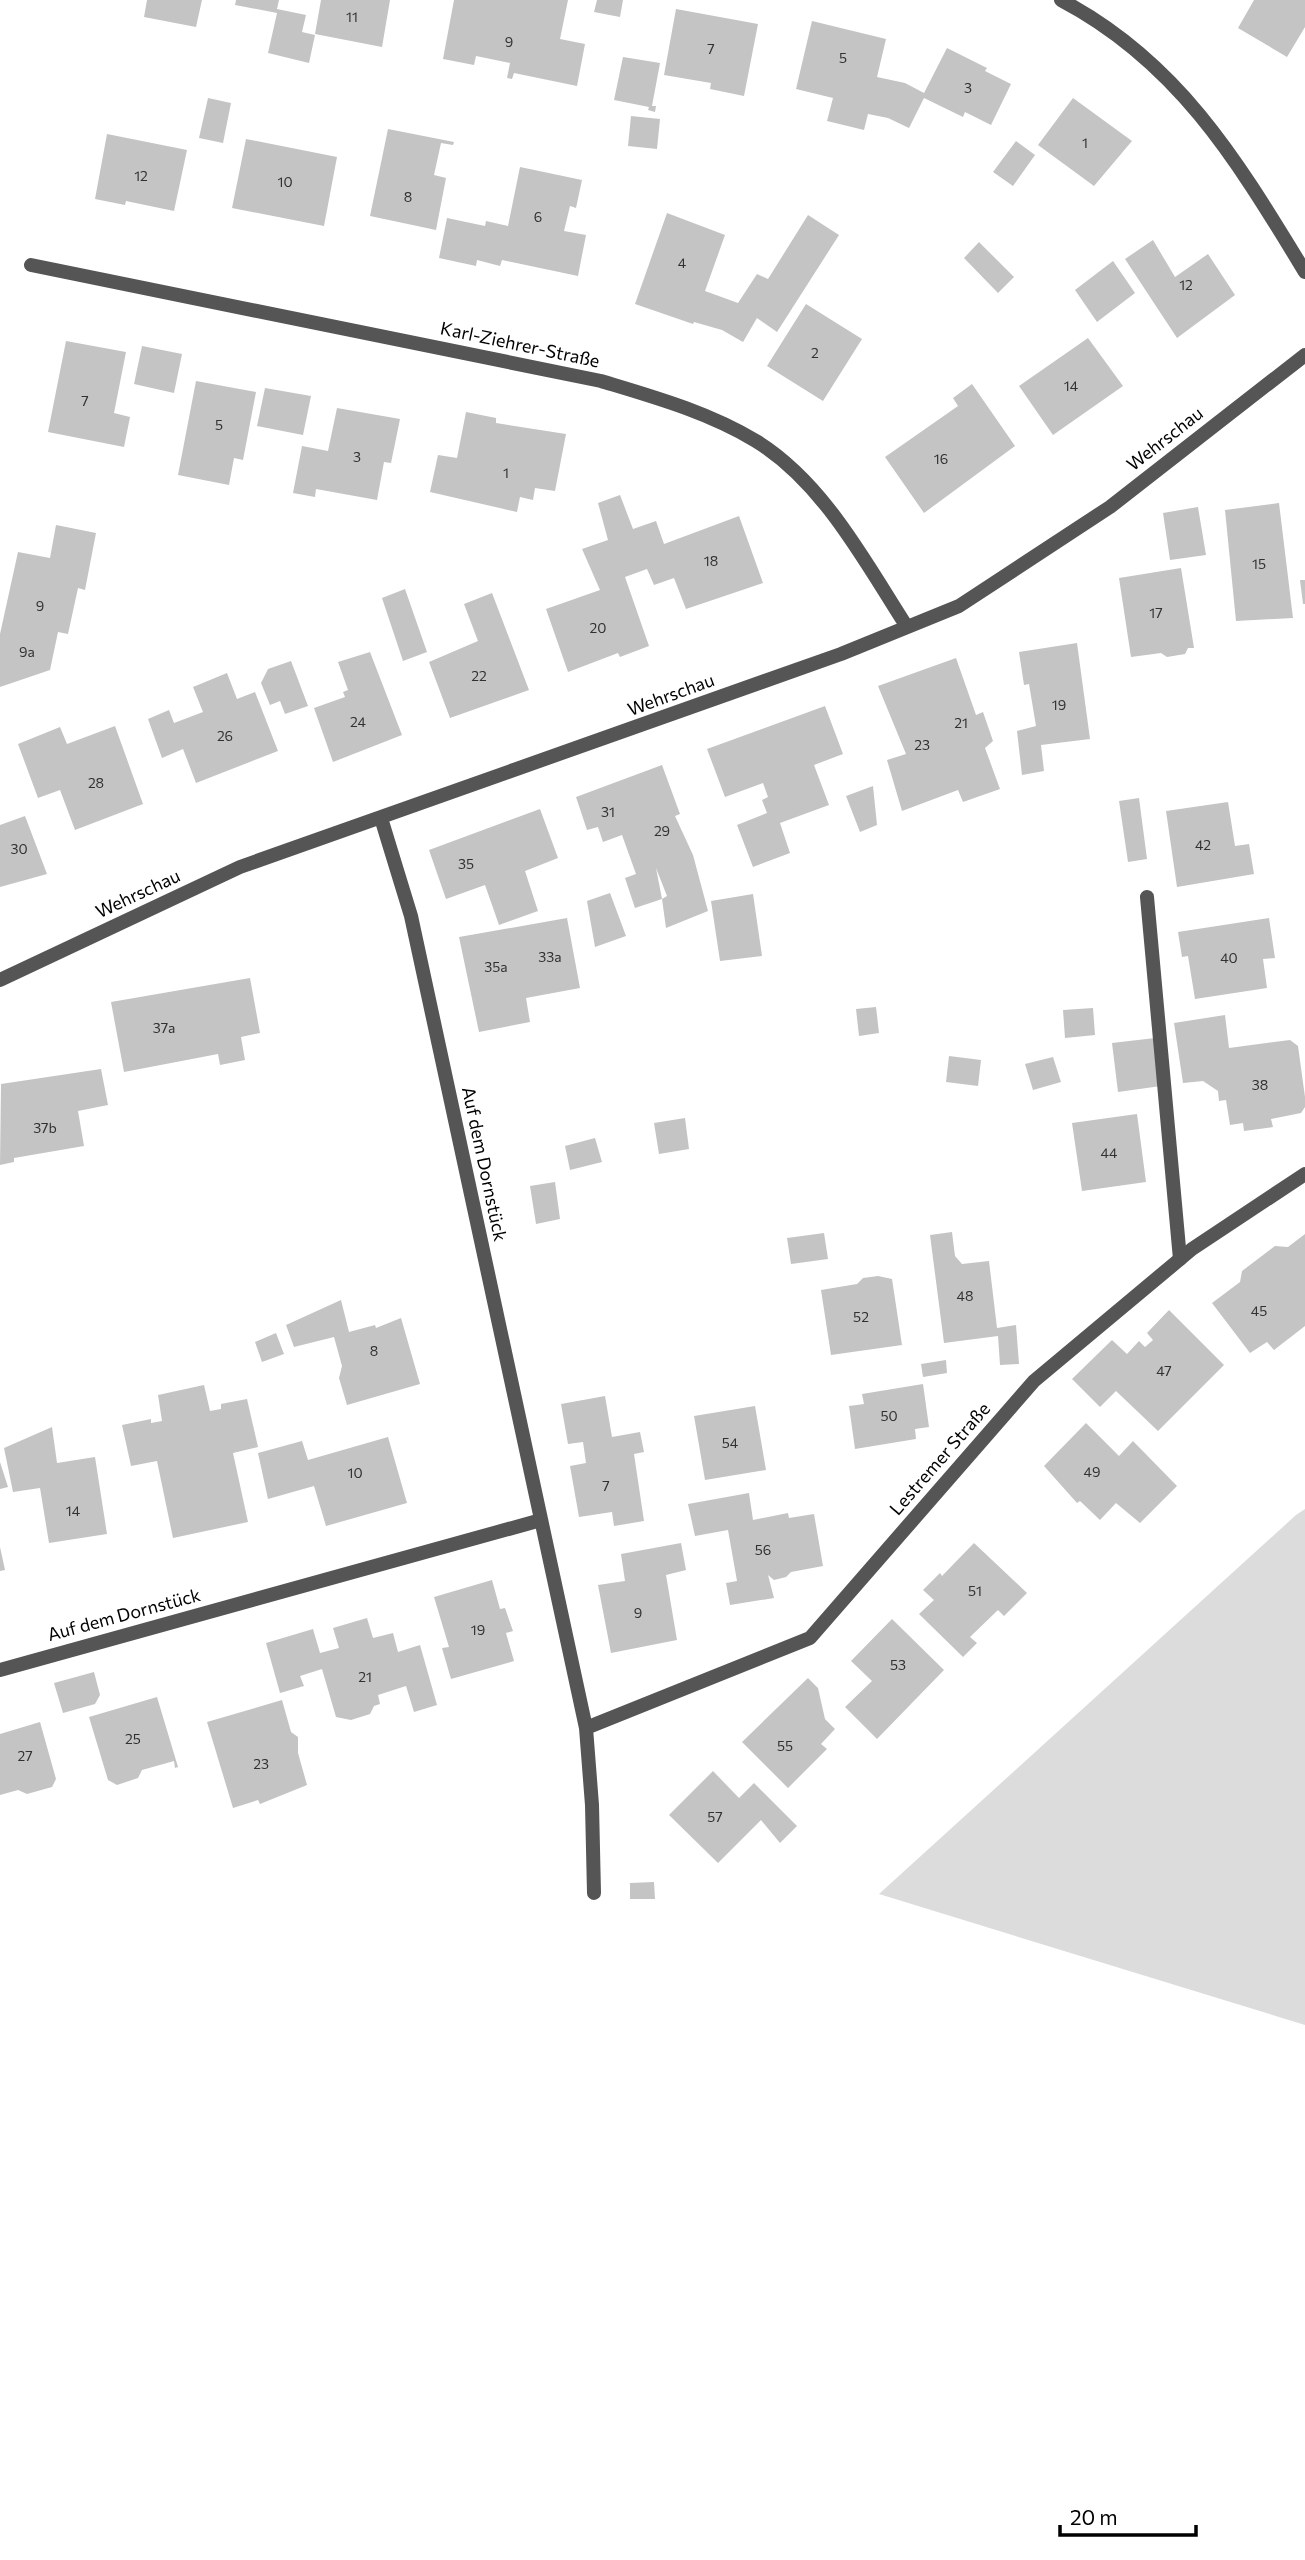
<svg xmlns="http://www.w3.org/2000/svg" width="1305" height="2560" font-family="Commissioner,sans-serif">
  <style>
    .green { fill: #dcdcdc }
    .building { fill: #c4c4c4 }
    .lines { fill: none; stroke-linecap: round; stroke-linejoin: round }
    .lane { stroke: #555; stroke-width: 14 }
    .street { stroke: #555; stroke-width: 14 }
    .labels { text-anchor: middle; stroke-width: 7; stroke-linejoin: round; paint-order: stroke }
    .number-label { font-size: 14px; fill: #313131 }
    .street-label { font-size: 18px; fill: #000; stroke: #fff }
  </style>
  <rect width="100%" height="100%" fill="#fff"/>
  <path class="green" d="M 1305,1509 L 1305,2025 L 879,1894 L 1296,1515 Z"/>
  <path class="building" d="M 147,0 L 202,0 L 196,27 L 144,17 Z
    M 236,0 L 279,0 L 277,9 L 306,15 L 302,32 L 315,35 L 309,63 L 268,53 L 277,13 L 235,5 Z
    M 321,0 L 390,0 L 382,47 L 315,34 Z
    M 454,0 L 568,0 L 560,39 L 585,44 L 577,86 L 514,73 L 512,79 L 507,78 L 510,63 L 476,56 L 474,65 L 443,59 Z
    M 597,0 L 623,0 L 620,17 L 594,12 Z
    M 1254,0 L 1305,0 L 1305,27 L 1287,57 L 1238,28 Z
    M 676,9 L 758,24 L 744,96 L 710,89 L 711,83 L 664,75 Z
    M 812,21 L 886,39 L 877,77 L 905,83 L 924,93 L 947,48 L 987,68 L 985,71 L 1011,84 L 991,125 L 965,112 L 963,117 L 924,98 L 909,128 L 888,118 L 868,114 L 864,130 L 827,121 L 833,98 L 796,89 Z
    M 623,57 L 660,63 L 652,106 L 656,106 L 655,112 L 648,110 L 649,107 L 614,100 Z
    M 208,98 L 231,103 L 223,143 L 199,138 Z
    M 1073,98 L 1132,141 L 1094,186 L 1038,145 Z
    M 631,116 L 660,119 L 657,149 L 628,146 Z
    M 388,129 L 454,142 L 453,145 L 441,143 L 434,175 L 446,178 L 436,230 L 370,216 Z
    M 107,134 L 187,150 L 174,211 L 126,201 L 125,205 L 95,199 Z
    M 246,139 L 337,157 L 324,226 L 232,208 Z
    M 1016,141 L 1035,155 L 1013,186 L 993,172 Z
    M 520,167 L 582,180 L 576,208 L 570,206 L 564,231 L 586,235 L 578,276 L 502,260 L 500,266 L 477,260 L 476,266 L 439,258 L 447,218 L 485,226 L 486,221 L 508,226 Z
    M 667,213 L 725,235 L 705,291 L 738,303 L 757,274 L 768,279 L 808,215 L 839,235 L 777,332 L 757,318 L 743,342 L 722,330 L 694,322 L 693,324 L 635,304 Z
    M 1153,240 L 1175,277 L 1208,254 L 1235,295 L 1177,338 L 1125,259 Z
    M 979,242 L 1014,277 L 998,293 L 964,258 Z
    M 1113,261 L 1135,293 L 1097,322 L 1075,290 Z
    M 806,304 L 862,339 L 823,401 L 767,366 Z
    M 1088,338 L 1123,386 L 1053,435 L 1019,386 Z
    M 66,341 L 126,352 L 114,413 L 130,417 L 124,447 L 48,432 Z
    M 142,346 L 182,354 L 174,393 L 134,384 Z
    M 196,381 L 256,392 L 243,460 L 234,458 L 229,485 L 178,475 Z
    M 972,384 L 1015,446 L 924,513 L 885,457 L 958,406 L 953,398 Z
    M 265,388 L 311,396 L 303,435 L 257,426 Z
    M 337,408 L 400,419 L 391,463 L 384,462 L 377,500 L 316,489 L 315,497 L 293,493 L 302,446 L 328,451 Z
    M 466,412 L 496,418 L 496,423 L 566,434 L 555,491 L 535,488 L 533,500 L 520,497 L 517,512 L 430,492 L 438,455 L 457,458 Z
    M 620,495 L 633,529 L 656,521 L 664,544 L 739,516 L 763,583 L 686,609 L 674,578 L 654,585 L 647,569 L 625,577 L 649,646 L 620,657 L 618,653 L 568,672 L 546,609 L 600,590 L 582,549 L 608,540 L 598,503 Z
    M 1279,503 L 1293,618 L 1236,621 L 1225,510 Z
    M 1198,507 L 1206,555 L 1170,560 L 1163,513 Z
    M 56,525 L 96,533 L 85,590 L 78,588 L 68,634 L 58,632 L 50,670 L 0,687 L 0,634 L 18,552 L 50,558 Z
    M 1181,568 L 1194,648 L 1188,648 L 1185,654 L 1167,657 L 1161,653 L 1131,657 L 1119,578 Z
    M 1300,580 L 1305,580 L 1305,604 L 1303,604 Z
    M 405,589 L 427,652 L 403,661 L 382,598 Z
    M 492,593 L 529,690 L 450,718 L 429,662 L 478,641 L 464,604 Z
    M 1077,643 L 1090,739 L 1041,745 L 1044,771 L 1022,775 L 1017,731 L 1036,726 L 1029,684 L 1024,685 L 1019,652 Z
    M 370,652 L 402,735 L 333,762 L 314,708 L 345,697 L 343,692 L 348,690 L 338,662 Z
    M 956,658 L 976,715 L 983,712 L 993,741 L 985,748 L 1000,789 L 963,802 L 958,790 L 902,811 L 887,760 L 906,754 L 878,686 Z
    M 291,661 L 308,706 L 285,714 L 280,701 L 270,705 L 261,683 L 268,669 Z
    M 227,673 L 237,699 L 255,692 L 278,751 L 196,783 L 183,749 L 162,758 L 148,719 L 169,710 L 174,723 L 203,712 L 193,687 Z
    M 825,706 L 843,754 L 814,765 L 829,805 L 780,823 L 790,853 L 753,867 L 737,825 L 767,813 L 762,800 L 768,797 L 763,783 L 725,797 L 707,749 Z
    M 115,726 L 143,804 L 75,830 L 60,790 L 38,798 L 18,744 L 60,727 L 67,744 Z
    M 662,765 L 680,814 L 675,816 L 693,855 L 708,911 L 666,928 L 662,899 L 667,896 L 656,868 L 662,899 L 635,908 L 625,878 L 636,874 L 622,835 L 603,842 L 598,827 L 587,830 L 576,797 Z
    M 873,786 L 877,825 L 860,832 L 846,796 Z
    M 1139,798 L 1147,859 L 1128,862 L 1119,801 Z
    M 1228,802 L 1235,846 L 1249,844 L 1254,874 L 1177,887 L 1166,811 Z
    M 540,809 L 558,858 L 525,871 L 538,911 L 499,925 L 485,885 L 446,899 L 429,850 Z
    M 25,816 L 47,874 L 0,887 L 0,825 Z
    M 610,893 L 626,936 L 595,947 L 587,901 Z
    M 753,894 L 762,956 L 720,961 L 711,901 Z
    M 567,918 L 580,988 L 526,998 L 530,1022 L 479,1032 L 459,937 Z
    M 1269,918 L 1275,958 L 1263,959 L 1267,988 L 1195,999 L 1188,956 L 1182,957 L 1178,932 Z
    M 250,978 L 260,1033 L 241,1037 L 245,1060 L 220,1065 L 218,1054 L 124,1072 L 111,1002 Z
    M 876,1007 L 879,1033 L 859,1036 L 856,1009 Z
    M 1093,1008 L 1095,1035 L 1065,1038 L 1063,1010 Z
    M 1225,1015 L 1229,1048 L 1290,1040 L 1298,1046 L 1305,1097 L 1305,1107 L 1301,1113 L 1271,1119 L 1273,1127 L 1244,1131 L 1243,1123 L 1230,1125 L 1226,1100 L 1219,1101 L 1218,1091 L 1203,1081 L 1183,1083 L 1174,1023 Z
    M 1155,1038 L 1161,1086 L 1118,1092 L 1112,1043 Z
    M 949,1056 L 981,1060 L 978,1086 L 946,1082 Z
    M 1053,1057 L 1061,1082 L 1033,1090 L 1025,1064 Z
    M 101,1069 L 108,1105 L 78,1111 L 84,1146 L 14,1158 L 14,1162 L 0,1165 L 1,1084 Z
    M 1137,1114 L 1146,1182 L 1082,1191 L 1072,1123 Z
    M 685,1118 L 689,1149 L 659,1154 L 654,1123 Z
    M 595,1138 L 602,1162 L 570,1170 L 565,1146 Z
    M 555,1182 L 560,1219 L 536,1224 L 530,1186 Z
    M 952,1232 L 955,1256 L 962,1264 L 989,1261 L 997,1328 L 1016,1325 L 1019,1364 L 1000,1365 L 998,1336 L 944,1343 L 930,1235 Z
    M 824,1233 L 828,1259 L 791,1264 L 787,1238 Z
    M 1305,1234 L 1305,1326 L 1274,1350 L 1267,1342 L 1250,1353 L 1212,1303 L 1240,1282 L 1242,1271 L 1275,1246 L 1288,1247 Z
    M 878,1276 L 892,1279 L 902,1345 L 831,1355 L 821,1290 L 857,1284 L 863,1278 Z
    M 341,1300 L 349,1332 L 375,1325 L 376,1328 L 401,1318 L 420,1384 L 347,1405 L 339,1378 L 342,1366 L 334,1337 L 294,1347 L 286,1325 Z
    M 1169,1310 L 1224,1365 L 1158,1431 L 1116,1391 L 1100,1407 L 1072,1379 L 1112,1340 L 1127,1354 L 1139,1341 L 1145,1347 L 1153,1340 L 1147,1333 Z
    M 276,1333 L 284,1354 L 262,1362 L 255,1342 Z
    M 946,1360 L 947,1373 L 923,1377 L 921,1364 Z
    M 923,1384 L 929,1427 L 915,1429 L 916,1439 L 855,1449 L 849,1406 L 864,1404 L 862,1394 Z
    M 204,1385 L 210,1411 L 221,1409 L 221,1404 L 247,1399 L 258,1447 L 233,1453 L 248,1522 L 173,1538 L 157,1461 L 131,1466 L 122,1425 L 151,1419 L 151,1423 L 162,1421 L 158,1395 Z
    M 605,1396 L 612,1437 L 640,1432 L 644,1452 L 634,1454 L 644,1521 L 614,1526 L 612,1512 L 579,1517 L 570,1466 L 586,1463 L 583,1442 L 568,1444 L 561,1404 Z
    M 755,1406 L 766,1470 L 705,1480 L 694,1416 Z
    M 1086,1423 L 1119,1456 L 1133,1441 L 1177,1486 L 1140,1523 L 1116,1503 L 1100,1520 L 1080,1501 L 1077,1503 L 1044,1466 Z
    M 52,1427 L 57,1463 L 95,1457 L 107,1534 L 49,1543 L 40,1488 L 13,1492 L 4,1448 Z
    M 388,1437 L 407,1503 L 326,1526 L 314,1486 L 268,1499 L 258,1453 L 302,1441 L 308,1460 Z
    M 0,1462 L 8,1487 L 0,1489 Z
    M 749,1493 L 753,1520 L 788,1513 L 789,1518 L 814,1514 L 823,1566 L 791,1572 L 786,1577 L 774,1580 L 768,1575 L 774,1598 L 730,1605 L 726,1583 L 737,1581 L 728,1530 L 695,1536 L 688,1504 Z
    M 681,1543 L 686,1570 L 666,1575 L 677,1640 L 611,1653 L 598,1585 L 625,1581 L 621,1554 Z
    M 974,1543 L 1027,1593 L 1004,1616 L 998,1610 L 970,1637 L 977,1643 L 963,1657 L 919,1614 L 934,1600 L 923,1590 L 940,1573 L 942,1576 Z
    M 0,1547 L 5,1570 L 0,1571 Z
    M 492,1580 L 500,1609 L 505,1608 L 513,1631 L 506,1633 L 514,1661 L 451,1679 L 442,1648 L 449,1647 L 434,1597 Z
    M 367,1618 L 373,1638 L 393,1633 L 398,1652 L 420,1645 L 437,1705 L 414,1712 L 406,1686 L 378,1695 L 380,1704 L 374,1706 L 370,1714 L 351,1720 L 336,1717 L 322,1669 L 300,1676 L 304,1686 L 280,1693 L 266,1643 L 313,1629 L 320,1653 L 339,1648 L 333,1628 Z
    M 892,1619 L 944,1670 L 877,1739 L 845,1707 L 872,1681 L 851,1661 Z
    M 94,1672 L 100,1695 L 95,1704 L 63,1713 L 54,1683 Z
    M 808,1678 L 818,1688 L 825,1719 L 835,1729 L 821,1744 L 827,1749 L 788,1788 L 742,1742 Z
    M 157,1697 L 178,1767 L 175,1768 L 174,1761 L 142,1770 L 138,1778 L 117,1785 L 108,1780 L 89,1717 Z
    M 282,1700 L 291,1732 L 298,1737 L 298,1753 L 307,1785 L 260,1804 L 258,1800 L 233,1808 L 207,1722 Z
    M 40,1722 L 56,1779 L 52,1787 L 27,1794 L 18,1790 L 0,1795 L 0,1734 Z
    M 713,1771 L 739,1798 L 754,1783 L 797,1826 L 780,1843 L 761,1820 L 718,1863 L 669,1815 Z
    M 654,1882 L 655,1899 L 630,1899 L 630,1883 Z"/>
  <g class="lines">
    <path class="lane" d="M 1147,897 L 1180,1259"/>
    <path class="street" d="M 1061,0 C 1179,62 1238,162 1305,272
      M 31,265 L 601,381 C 654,397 708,412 756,441 C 824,483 865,562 907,627
      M 381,818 L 411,916 L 586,1728 L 592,1805 L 594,1893
      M 0,980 L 240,867 L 841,654 L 959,606 L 1110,507 L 1305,355
      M 0,1670 L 541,1520
      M 586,1728 L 810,1638 L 1034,1381 L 1192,1249 L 1305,1174"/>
  </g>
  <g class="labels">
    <g class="number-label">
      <text x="352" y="22">11</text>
      <text x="509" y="47">9</text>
      <text x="711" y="54">7</text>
      <text x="843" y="63">5</text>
      <text x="968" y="93">3</text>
      <text x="1085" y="148">1</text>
      <text x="141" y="181">12</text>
      <text x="285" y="187">10</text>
      <text x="408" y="202">8</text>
      <text x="538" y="222">6</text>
      <text x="682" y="268">4</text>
      <text x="1186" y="290">12</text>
      <text x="815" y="358">2</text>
      <text x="1071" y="391">14</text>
      <text x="85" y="406">7</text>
      <text x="219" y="430">5</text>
      <text x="357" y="462">3</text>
      <text x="941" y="464">16</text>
      <text x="506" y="478">1</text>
      <text x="711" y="566">18</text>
      <text x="1259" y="569">15</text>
      <text x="40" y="611">9</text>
      <text x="1156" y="618">17</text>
      <text x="598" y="633">20</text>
      <text x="27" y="657">9a</text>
      <text x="479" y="681">22</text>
      <text x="1059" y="710">19</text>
      <text x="358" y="727">24</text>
      <text x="961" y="728">21</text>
      <text x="225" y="741">26</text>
      <text x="922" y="750">23</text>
      <text x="96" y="788">28</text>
      <text x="608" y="817">31</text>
      <text x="662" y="836">29</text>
      <text x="1203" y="850">42</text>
      <text x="19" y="854">30</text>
      <text x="466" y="869">35</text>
      <text x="550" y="962">33a</text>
      <text x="1229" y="963">40</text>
      <text x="496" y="972">35a</text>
      <text x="164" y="1033">37a</text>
      <text x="1260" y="1090">38</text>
      <text x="45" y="1133">37b</text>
      <text x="1109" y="1158">44</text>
      <text x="965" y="1301">48</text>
      <text x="1259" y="1316">45</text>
      <text x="861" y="1322">52</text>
      <text x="374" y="1356">8</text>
      <text x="1164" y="1376">47</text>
      <text x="889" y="1421">50</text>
      <text x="730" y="1448">54</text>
      <text x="1092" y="1477">49</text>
      <text x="355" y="1478">10</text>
      <text x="606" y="1491">7</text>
      <text x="73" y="1516">14</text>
      <text x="763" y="1555">56</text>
      <text x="975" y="1596">51</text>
      <text x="638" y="1618">9</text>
      <text x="478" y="1635">19</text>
      <text x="898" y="1670">53</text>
      <text x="365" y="1682">21</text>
      <text x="133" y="1744">25</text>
      <text x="785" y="1751">55</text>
      <text x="25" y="1761">27</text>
      <text x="261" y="1769">23</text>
      <text x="715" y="1822">57</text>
    </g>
    <g class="street-label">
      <text transform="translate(520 345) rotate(12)" y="6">Karl-Ziehrer-Straße</text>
      <text transform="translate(1165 439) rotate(-38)" y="6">Wehrschau</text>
      <text transform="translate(671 695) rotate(-20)" y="6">Wehrschau</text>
      <text transform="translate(138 894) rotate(-25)" y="6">Wehrschau</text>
      <text transform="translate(484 1164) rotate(78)" y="6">Auf dem Dornstück</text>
      <text transform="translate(940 1459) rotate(-49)" y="6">Lestremer Straße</text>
      <text transform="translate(124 1615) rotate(-15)" y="6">Auf dem Dornstück</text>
    </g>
  </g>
  <path d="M1060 2525v10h136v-10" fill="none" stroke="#000000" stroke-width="3.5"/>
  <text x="1070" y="2525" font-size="21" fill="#000000" stroke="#ffffff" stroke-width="5" paint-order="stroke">20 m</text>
</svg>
